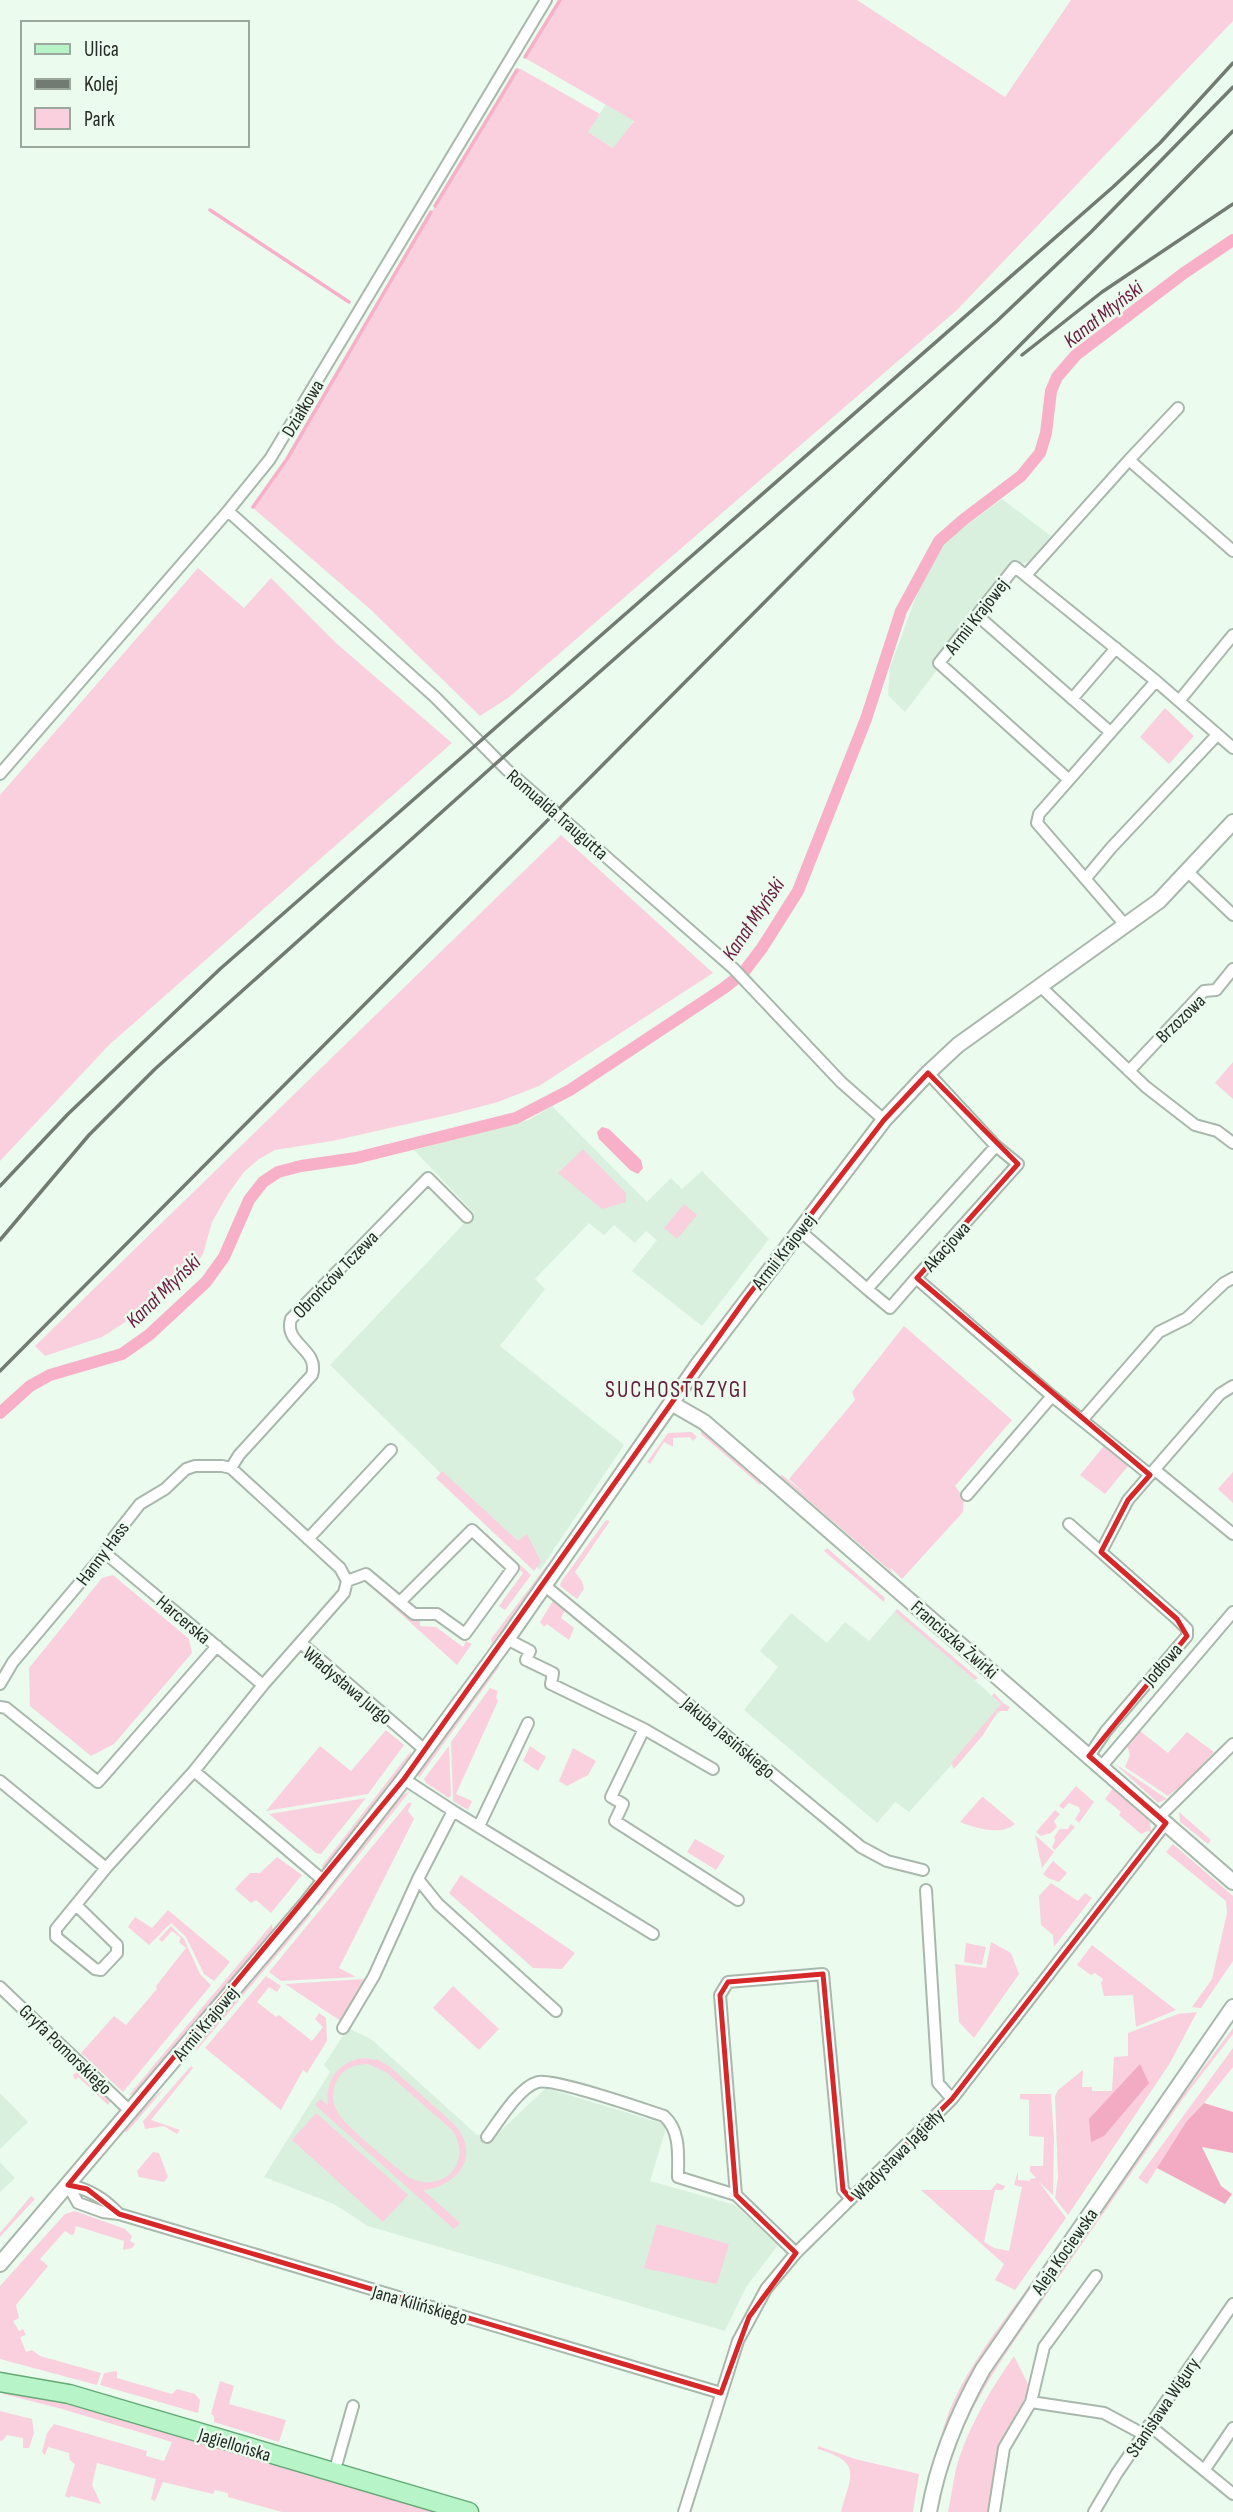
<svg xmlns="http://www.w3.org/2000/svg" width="1233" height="2512" font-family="'Sofia Sans Condensed',sans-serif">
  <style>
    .built { fill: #d9f0de }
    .green { fill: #fad0de; fill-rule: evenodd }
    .forest { fill: #f3abc4 }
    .water { fill: #f8b0c9 }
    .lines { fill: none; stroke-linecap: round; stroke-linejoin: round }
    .stream { stroke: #f8b0c9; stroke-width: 3.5 }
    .canal { stroke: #f8b0c9; stroke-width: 12 }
    .minor-casing { stroke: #a9b8ac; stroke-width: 14 }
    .tertiary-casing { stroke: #a9b8ac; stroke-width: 18 }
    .primary-casing { stroke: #65a977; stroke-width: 21 }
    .minor { stroke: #fff; stroke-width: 10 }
    .tertiary { stroke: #fff; stroke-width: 14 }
    .primary { stroke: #b7f4c7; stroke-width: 18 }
    .rail { stroke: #717b72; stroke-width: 3.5 }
    .marked { fill: none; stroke: #d62828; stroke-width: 5; stroke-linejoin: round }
    .labels { text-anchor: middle; stroke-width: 5; stroke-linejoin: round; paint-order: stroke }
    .street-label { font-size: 19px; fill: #262c27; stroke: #ebfbee }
    .water-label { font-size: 21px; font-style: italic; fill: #6c1b40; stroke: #ebfbee }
    .quarter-label { font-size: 23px; letter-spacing: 2px; fill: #63213e; stroke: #ebfbee }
  </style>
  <rect width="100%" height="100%" fill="#ebfbee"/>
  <path class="built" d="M 606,104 L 634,120 L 614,148 L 588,132 Z
    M 1002,499 L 1051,536 L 1029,561 L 1015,567 L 905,712 L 888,695 L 890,667 L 927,567 L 948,539 Z
    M 552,1106 L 647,1202 L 671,1178 L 682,1189 L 702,1171 L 769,1239 L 702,1326 L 632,1271 L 657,1240 L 646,1231 L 635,1243 L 614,1225 L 604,1235 L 589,1223 L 535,1279 L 545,1289 L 500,1346 L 624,1445 L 540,1570 L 330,1365 L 474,1213 L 414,1150 L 529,1120 Z
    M 897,1609 L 1004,1707 L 909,1812 L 895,1802 L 877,1823 L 744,1710 L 778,1667 L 760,1651 L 791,1613 L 827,1643 L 845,1622 L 869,1641 Z
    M 348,2028 L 371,2039 L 476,2134 L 493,2138 L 546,2088 L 667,2125 L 650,2181 L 735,2205 L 778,2245 L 746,2287 L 725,2331 L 368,2226 L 334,2204 L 264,2177 L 330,2072 L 324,2065 Z
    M 0,2093 L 28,2122 L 0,2149 Z
    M 0,2162 L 15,2178 L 0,2192 Z"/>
  <path class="green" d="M 561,0 L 857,0 L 1005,97 L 1071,0 L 1233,0 L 1233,21 L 957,310 L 508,698 L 480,716 L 370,609 L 252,507 L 288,459 L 471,144 L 519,68 L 600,114 L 588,132 L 613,148 L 634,121 L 525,58 Z
    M 198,568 L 244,608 L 271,578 L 336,643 L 452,743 L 109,1045 L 0,1161 L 0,795 Z
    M 1165,708 L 1194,736 L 1169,764 L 1140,737 Z
    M 561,835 L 713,973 L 539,1086 L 498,1102 L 452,1114 L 332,1141 L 275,1150 L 259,1159 L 244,1172 L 228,1194 L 212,1222 L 203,1254 L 191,1271 L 127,1321 L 102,1337 L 45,1356 L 35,1346 Z
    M 1233,1062 L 1233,1099 L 1215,1083 Z
    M 583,1149 L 626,1193 L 626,1202 L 602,1209 L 558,1173 Z
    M 684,1204 L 697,1215 L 677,1239 L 664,1228 Z
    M 904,1326 L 1012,1420 L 955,1486 L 964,1498 L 963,1512 L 902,1579 L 890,1567 L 893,1573 L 780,1476 L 782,1475 L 809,1497 L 789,1479 L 855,1400 L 852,1392 Z
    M 701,1431 L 763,1483 L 760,1485 L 701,1434 Z
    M 692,1432 L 697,1437 L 693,1441 L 690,1437 L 673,1438 L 673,1447 L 664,1442 L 650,1464 L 647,1462 L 668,1433 Z
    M 1104,1446 L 1128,1466 L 1105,1494 L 1080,1475 Z
    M 442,1471 L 518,1541 L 527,1534 L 541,1562 L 534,1571 L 436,1478 Z
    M 1233,1472 L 1233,1503 L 1218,1489 Z
    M 606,1520 L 610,1521 L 575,1572 L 582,1581 L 584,1589 L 577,1599 L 560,1586 L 561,1582 Z
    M 482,1533 L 486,1533 L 531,1575 L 505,1610 L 499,1606 L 523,1573 Z
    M 827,1548 L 885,1598 L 884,1602 L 824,1551 Z
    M 547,1565 L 547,1567 L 493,1646 L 491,1639 Z
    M 113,1575 L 189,1639 L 192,1653 L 114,1744 L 91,1756 L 30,1706 L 29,1668 L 102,1578 Z
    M 368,1584 L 420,1618 L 420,1626 L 436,1627 L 463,1647 L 466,1641 L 472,1644 L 457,1665 Z
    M 553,1601 L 565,1610 L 561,1618 L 574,1628 L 569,1640 L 547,1624 L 544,1627 L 540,1622 Z
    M 897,1609 L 978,1678 L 975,1680 L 895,1612 Z
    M 498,1662 L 499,1667 L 419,1778 L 418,1772 Z
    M 490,1688 L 498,1691 L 496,1697 L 498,1701 L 456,1794 L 472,1801 L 468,1810 L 453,1801 L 451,1742 Z
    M 994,1693 L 1003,1703 L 1010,1707 L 1007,1711 L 998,1711 L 983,1735 L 954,1769 L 951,1763 L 1001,1704 L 992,1696 Z
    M 386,1730 L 404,1745 L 368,1794 L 266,1811 L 320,1746 L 351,1771 Z
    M 1140,1731 L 1168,1753 L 1187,1732 L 1214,1752 L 1184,1784 L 1168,1796 L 1125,1767 L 1130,1755 L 1127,1745 Z
    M 449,1746 L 451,1795 L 449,1798 L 426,1783 L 424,1779 Z
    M 530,1746 L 546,1757 L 538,1771 L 523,1761 Z
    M 573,1748 L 596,1761 L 588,1775 L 567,1786 L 559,1781 Z
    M 411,1751 L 410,1760 L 328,1866 L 321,1867 Z
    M 1114,1763 L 1167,1799 L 1158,1803 Z
    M 1076,1786 L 1094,1802 L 1079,1823 L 1075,1819 L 1080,1811 L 1079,1807 L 1069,1803 L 1063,1809 L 1059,1806 Z
    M 1113,1788 L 1146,1815 L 1150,1821 L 1151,1832 L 1148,1831 L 1141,1834 L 1119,1815 L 1121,1812 L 1105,1799 Z
    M 410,1791 L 319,1905 L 315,1905 L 314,1904 L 399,1797 Z
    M 982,1797 L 983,1797 L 1015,1824 C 1001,1836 975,1828 960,1822 Z
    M 366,1798 L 321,1854 L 316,1853 L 269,1814 Z
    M 408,1803 L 412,1803 L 408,1811 L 414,1819 L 339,1968 L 356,1977 L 281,1981 L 269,1972 Z
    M 1055,1810 L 1060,1814 L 1054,1821 L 1057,1827 L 1051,1833 L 1041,1836 L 1036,1832 Z
    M 1179,1812 L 1211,1840 L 1208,1844 L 1180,1822 Z
    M 1071,1824 L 1075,1827 L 1055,1850 L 1052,1847 L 1055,1841 L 1054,1837 L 1060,1829 L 1068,1829 Z
    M 1035,1835 L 1054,1852 L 1042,1868 Z
    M 695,1839 L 725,1856 L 716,1870 L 687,1852 Z
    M 1173,1844 L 1233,1896 L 1233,1961 L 1201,2008 L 1192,2007 L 1212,1979 L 1227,1913 L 1226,1901 L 1166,1852 Z
    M 277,1857 L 302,1875 L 271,1913 L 256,1900 L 251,1903 L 235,1889 L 250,1873 L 260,1873 Z
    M 1053,1861 L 1067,1873 L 1059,1882 L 1048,1878 L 1043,1874 Z
    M 461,1875 L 575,1953 L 562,1969 L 533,1968 L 449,1893 Z
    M 1051,1883 L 1078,1901 L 1085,1893 L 1092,1898 L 1054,1947 L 1053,1935 L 1041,1925 L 1039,1896 Z
    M 168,1910 L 230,1962 L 214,1981 L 204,1974 L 186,1937 L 171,1923 L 149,1945 L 128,1927 L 135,1917 L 152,1928 Z
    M 307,1912 L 311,1915 L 195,2052 L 207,2031 Z
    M 272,1924 L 273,1932 L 135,2094 L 129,2095 Z
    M 171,1926 L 184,1939 L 200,1974 L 211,1985 L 123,2092 L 81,2053 L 114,2016 L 126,2025 L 157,1989 L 156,1986 L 186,1948 L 179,1942 L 181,1938 L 172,1931 L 162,1942 L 159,1939 Z
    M 991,1942 L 1011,1953 L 1019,1974 L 974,2038 L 959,2022 L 955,1964 L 986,1968 Z
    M 966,1943 L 986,1947 L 982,1965 L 964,1962 Z
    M 1092,1945 L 1176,2010 L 1136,2027 L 1133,1995 L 1104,1996 L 1101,1983 L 1103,1979 L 1095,1973 L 1091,1975 L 1077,1965 Z
    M 266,1976 L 281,1986 L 277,1992 L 269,1987 L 257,2002 L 276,2017 L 279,2015 L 312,2041 L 323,2027 L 315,2019 L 319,2013 L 326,2018 L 327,2041 L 307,2073 L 303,2070 L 281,2110 L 205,2048 Z
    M 364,1979 L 347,2018 L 342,2022 L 285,1984 Z
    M 453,1986 L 499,2029 L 479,2050 L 433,2008 Z
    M 1197,2012 L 1170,2063 L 1068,2215 L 1055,2198 L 1058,2177 L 1055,2096 L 1058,2090 L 1083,2070 L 1082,2087 L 1092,2087 L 1092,2091 L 1112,2091 L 1114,2057 L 1128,2056 L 1128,2033 L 1178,2014 Z
    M 1233,2028 L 1233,2034 L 1182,2100 L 1057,2280 L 1054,2279 L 1179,2100 Z
    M 1233,2048 L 1233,2067 L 1204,2103 L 1186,2122 L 1147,2184 L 1138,2178 Z
    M 363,2058 L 378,2060 L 389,2066 L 454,2124 C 482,2155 458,2186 423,2190 L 460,2223 L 454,2229 L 315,2105 L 320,2099 L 328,2105 C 325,2080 338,2062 363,2058 ZM 368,2064 L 386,2072 L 453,2131 C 473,2164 442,2195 408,2177 C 392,2163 342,2125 336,2109 C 331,2098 333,2086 339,2077 C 346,2067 357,2064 368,2064 Z
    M 191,2066 L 193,2068 L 151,2120 L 180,2130 L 177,2134 L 164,2126 L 145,2129 L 143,2121 Z
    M 78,2071 L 83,2073 L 111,2101 L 108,2105 L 78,2077 L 75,2080 L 73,2075 Z
    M 163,2090 L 127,2132 L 123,2131 L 143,2106 Z
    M 1020,2094 L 1051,2094 L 1054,2138 L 1053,2195 L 1039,2182 L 1066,2218 L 1015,2290 L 995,2280 L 1004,2264 L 921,2190 L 991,2190 L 997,2183 L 1005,2186 L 1003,2190 L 995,2190 L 984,2242 L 994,2248 L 1009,2251 L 1022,2187 L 1014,2185 L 1018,2171 L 1018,2180 L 1030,2181 L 1030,2179 L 1036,2178 L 1030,2171 L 1030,2166 L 1043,2166 L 1044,2137 L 1029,2136 L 1029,2100 L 1020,2099 Z
    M 316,2113 L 408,2195 L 383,2222 L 292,2140 Z
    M 153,2152 L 159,2153 L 168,2177 L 164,2182 L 139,2177 L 137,2171 Z
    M 31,2196 L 35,2199 L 0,2237 L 0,2233 Z
    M 75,2211 L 125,2229 L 132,2236 L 130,2241 L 135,2244 L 132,2248 L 123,2250 L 124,2241 L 76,2226 L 74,2234 L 71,2235 L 65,2231 L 40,2259 L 48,2266 L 16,2305 L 19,2318 L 13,2321 L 19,2331 L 23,2329 L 26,2335 L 20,2337 L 26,2352 L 32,2350 L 40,2356 L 101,2373 L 97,2385 L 0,2359 L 0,2286 L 65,2214 Z
    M 657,2224 L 729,2244 L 717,2284 L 644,2268 Z
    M 1035,2277 L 1039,2277 L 977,2367 L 956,2403 L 941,2437 C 956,2377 1001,2327 1035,2277 Z
    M 1050,2285 L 1051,2288 C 1010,2348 972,2397 948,2466 C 949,2447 958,2432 967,2415 C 990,2369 1021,2328 1050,2285 Z
    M 1014,2356 L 1028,2384 L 1026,2396 L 1001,2446 L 994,2471 L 990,2512 L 948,2512 C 951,2498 953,2483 956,2469 C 967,2429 990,2390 1014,2356 Z
    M 117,2371 L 117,2378 L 172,2394 L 177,2389 L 195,2394 L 200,2400 L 198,2413 L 100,2385 L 104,2373 Z
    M 220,2381 L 234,2386 L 229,2404 L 286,2420 L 279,2442 L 214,2422 L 214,2416 L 211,2414 Z
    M 3,2391 L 64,2400 L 445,2512 L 282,2512 L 228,2497 L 228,2493 L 215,2490 L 213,2494 L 163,2482 L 155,2501 L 151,2499 L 156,2479 L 97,2463 L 92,2485 L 101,2504 L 71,2496 L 69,2498 L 65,2496 L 75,2464 L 70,2460 L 69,2453 L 48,2447 L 45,2455 L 42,2452 L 47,2433 L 54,2424 L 147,2451 L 146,2456 L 164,2461 L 172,2442 L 62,2409 L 3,2394 Z
    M 0,2411 L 32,2419 L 34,2433 L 29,2448 L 23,2448 L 23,2438 L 7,2435 L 3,2440 L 0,2441 Z
    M 818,2446 L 855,2459 L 919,2474 L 913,2512 L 841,2512 C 851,2474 863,2463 818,2449 Z"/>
  <path class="forest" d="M 1140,2064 L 1149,2083 L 1104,2136 L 1091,2142 L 1089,2119 Z
    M 1204,2103 L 1233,2112 L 1233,2153 L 1202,2147 L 1221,2186 L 1232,2194 L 1225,2204 L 1157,2168 L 1186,2122 Z"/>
  <path class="water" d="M 602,1127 L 609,1129 L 641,1160 L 643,1168 L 638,1174 L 630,1170 L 599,1139 L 597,1132 Z"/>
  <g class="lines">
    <path class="stream" d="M 525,57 L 560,0
      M 435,206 L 517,70
      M 210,210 L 349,302
      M 253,507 L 287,459 L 431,212"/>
    <path class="canal" d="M 0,1413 L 30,1386 L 50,1375 L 122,1354 L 149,1335 L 206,1282 L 224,1257 L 249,1200 L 263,1182 L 278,1172 L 301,1166 L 356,1158 L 516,1118 L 570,1090 L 724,988 L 743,973 L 762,948 L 798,891 L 866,719 L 901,611 L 939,541 L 963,520 L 1021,476 L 1040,453 L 1046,433 L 1051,391 L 1057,377 L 1076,355 L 1184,273 L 1233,240"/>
    <g class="minor-casing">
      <path id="minor" d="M 1178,408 L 1129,460 L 1233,551
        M 228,511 L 435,697 L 506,769 L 734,969 L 841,1082 L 884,1120
        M 1026,575 L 1129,460
        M 978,616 L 1109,731
        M 1072,699 L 1116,648
        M 1179,701 L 1233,635
        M 0,774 L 228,511 L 270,459 L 546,0
        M 1068,779 L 939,663 L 1015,567 L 1156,681 L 1233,748
        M 1188,872 L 1233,915
        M 1086,878 L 1111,848 L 1217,735
        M 1126,926 L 1037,823 L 1039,814 L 1156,681
        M 1040,986 L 1146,1087 L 1195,1125 L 1217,1131 L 1233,1143
        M 1129,1071 L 1204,991 L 1216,990 L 1233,969
        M 928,1073 L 996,1146 L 1018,1164 L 916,1278 L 1052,1396 L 1150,1475
        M 799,1230 L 867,1289 L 996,1146
        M 867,1289 L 890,1308 L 916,1278
        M 1083,1419 L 1159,1332 L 1187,1318 L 1224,1283 L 1233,1278
        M 1155,1470 L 1233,1534
        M 967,1495 L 1052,1396
        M 1069,1524 L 1101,1552
        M 308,1539 L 391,1450
        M 105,1553 L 263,1685
        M 347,1581 L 366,1574 L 414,1614 L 437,1614 L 465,1634 L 513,1568 L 472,1530 L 400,1602
        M 544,1585 L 861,1847 L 887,1861 L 923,1870
        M 507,1639 L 530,1651 L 526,1660 L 553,1673 L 551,1684 L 644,1729 L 713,1769
        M 301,1643 L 426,1751
        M 0,1684 L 13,1662 L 105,1553 L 114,1537 L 140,1504 L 165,1489 L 186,1469 L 195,1466 L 222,1466 L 231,1468
        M 0,1707 L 6,1708 L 98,1782 L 217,1646
        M 644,1729 L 611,1797 L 623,1804 L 615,1821 L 738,1900
        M 1089,1756 L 1106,1731 L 1187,1636 L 1187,1629 L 1177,1619 L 1101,1552 L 1128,1500 L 1220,1394 L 1233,1386
        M 1101,1767 L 1233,1612
        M 194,1771 L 263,1685 L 344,1593 L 347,1581 L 340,1568 L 231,1468 L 239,1455 L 312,1375 C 320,1349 283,1344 291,1319 L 428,1178 L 467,1217
        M 404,1779 L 453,1811 L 653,1934
        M 0,1781 L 106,1868
        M 1159,1817 L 1233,1744
        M 479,1826 L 528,1723
        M 418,1879 L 438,1904 L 556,2011
        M 926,1890 L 938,2083 L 952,2099
        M 76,1905 L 117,1945 L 117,1953 L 101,1970 L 95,1969 L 56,1937 L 56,1929 L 106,1868 L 194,1771 L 324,1881
        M 0,1987 L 131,2112
        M 343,2028 L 374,1976 L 418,1879 L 453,1811
        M 487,2137 C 499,2121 519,2087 538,2082 C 554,2078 643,2109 664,2116 C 681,2131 678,2156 678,2177 L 736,2195 L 796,2253
        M 68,2185 L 78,2203 L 103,2212 L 119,2214 L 721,2393
        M 68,2185 C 89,2189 104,2198 119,2214
        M 736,2195 L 720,1995 L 728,1982 L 823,1974 L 843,2190 L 851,2199
        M 1031,2402 L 1104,2413 L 1143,2434
        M 1149,2425 L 1233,2494
        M 1205,2469 L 1233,2428
        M 334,2473 L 353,2406
        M 684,2512 L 738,2341 L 766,2289 L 796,2253 L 952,2099 L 1166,1823
        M 994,2512 L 1004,2448 L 1031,2402 L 1044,2347 L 1096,2276
        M 1094,2512 L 1117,2473 L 1233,2304"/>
    </g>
    <g class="tertiary-casing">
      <path id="tertiary" d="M 671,1403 L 704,1422 L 771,1480 L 1233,1882
        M 0,2264 L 307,1903 L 404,1779 L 507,1639 L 697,1366 L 884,1120 L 928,1073 L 958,1045 L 1159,901 L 1233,822
        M 929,2512 C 938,2460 957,2415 983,2369 L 1233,2007"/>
    </g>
    <g class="primary-casing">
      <path id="primary" d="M 0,2382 L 69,2394 L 469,2512"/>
    </g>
    <use href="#minor" class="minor"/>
    <use href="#tertiary" class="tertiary"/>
    <use href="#primary" class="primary"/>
    <path class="rail" d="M 1022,355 L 1102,292 L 1233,204
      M 0,1186 L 68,1114 L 220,969 L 1113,187 L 1160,143 L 1233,63
      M 0,1240 L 89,1135 L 155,1069 L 492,767 L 997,321 L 1091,232 L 1233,87
      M 0,1371 L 1233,131"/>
  </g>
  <path class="marked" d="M 928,1073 L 1018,1164 L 917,1278 L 1150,1475 L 1128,1500 L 1101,1552 L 1177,1619 L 1187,1636 L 1089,1756 L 1166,1823 L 952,2099 L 851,2199 L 843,2190 L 823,1974 L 728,1982 L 720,1995 L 736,2195 L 796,2253 L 749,2317 L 721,2393 L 119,2214 L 87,2189 L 68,2185 L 404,1779 L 747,1297 L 884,1120 Z"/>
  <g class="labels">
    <g class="street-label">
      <text transform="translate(302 408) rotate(-59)" y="7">Działkowa</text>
      <text transform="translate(976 616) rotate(-52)" y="7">Armii Krajowej</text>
      <text transform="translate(558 814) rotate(41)" y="7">Romualda Traugutta</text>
      <text transform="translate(1180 1018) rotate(-44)" y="7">Brzozowa</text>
      <text transform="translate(946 1246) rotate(-48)" y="7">Akacjowa</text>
      <text transform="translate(783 1251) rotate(-52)" y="7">Armii Krajowej</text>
      <text transform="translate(335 1274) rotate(-46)" y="7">Obrońców Tczewa</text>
      <text transform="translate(102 1553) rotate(-53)" y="7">Hanny Hass</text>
      <text transform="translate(184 1619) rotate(40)" y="7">Harcerska</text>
      <text transform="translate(955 1639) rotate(41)" y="7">Franciszka Żwirki</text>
      <text transform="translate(1162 1664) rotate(-49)" y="7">Jodłowa</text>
      <text transform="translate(348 1685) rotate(40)" y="7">Władysława Jurgo</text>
      <text transform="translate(729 1737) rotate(40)" y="7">Jakuba Jasińskiego</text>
      <text transform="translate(205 2023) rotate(-50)" y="7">Armii Krajowej</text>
      <text transform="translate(66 2049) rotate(44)" y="7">Gryfa Pomorskiego</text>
      <text transform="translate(897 2154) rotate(-45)" y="7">Władysława Jagiełły</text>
      <text transform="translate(1064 2251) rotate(-55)" y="7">Aleja Kociewska</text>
      <text transform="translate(420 2304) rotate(16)" y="7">Jana Kilińskiego</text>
      <text transform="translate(1162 2407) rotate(-56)" y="7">Stanisława Wigury</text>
      <text transform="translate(235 2444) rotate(17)" y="7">Jagiellońska</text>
    </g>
    <g class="water-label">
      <text transform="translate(1103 314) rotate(-38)" y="7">Kanał Młyński</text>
      <text transform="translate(753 919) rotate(-56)" y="7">Kanał Młyński</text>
      <text transform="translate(163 1291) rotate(-44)" y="7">Kanał Młyński</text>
    </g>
    <g class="quarter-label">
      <text x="677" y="1397">SUCHOSTRZYGI</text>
    </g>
  </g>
  <rect x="21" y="21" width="228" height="126" fill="#ebfbee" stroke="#9ca89e" stroke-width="2"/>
  <rect x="35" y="44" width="35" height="10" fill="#b7f4c7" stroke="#9ca89e" stroke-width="2"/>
  <text x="84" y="56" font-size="21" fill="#262c27">Ulica</text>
  <rect x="35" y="79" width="35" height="10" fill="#717b72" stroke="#9ca89e" stroke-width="2"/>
  <text x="84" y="91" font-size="21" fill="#262c27">Kolej</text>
  <rect x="35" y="108" width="35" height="21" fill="#fad0de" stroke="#9ca89e" stroke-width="2"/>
  <text x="84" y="126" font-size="21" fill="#262c27">Park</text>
</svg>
